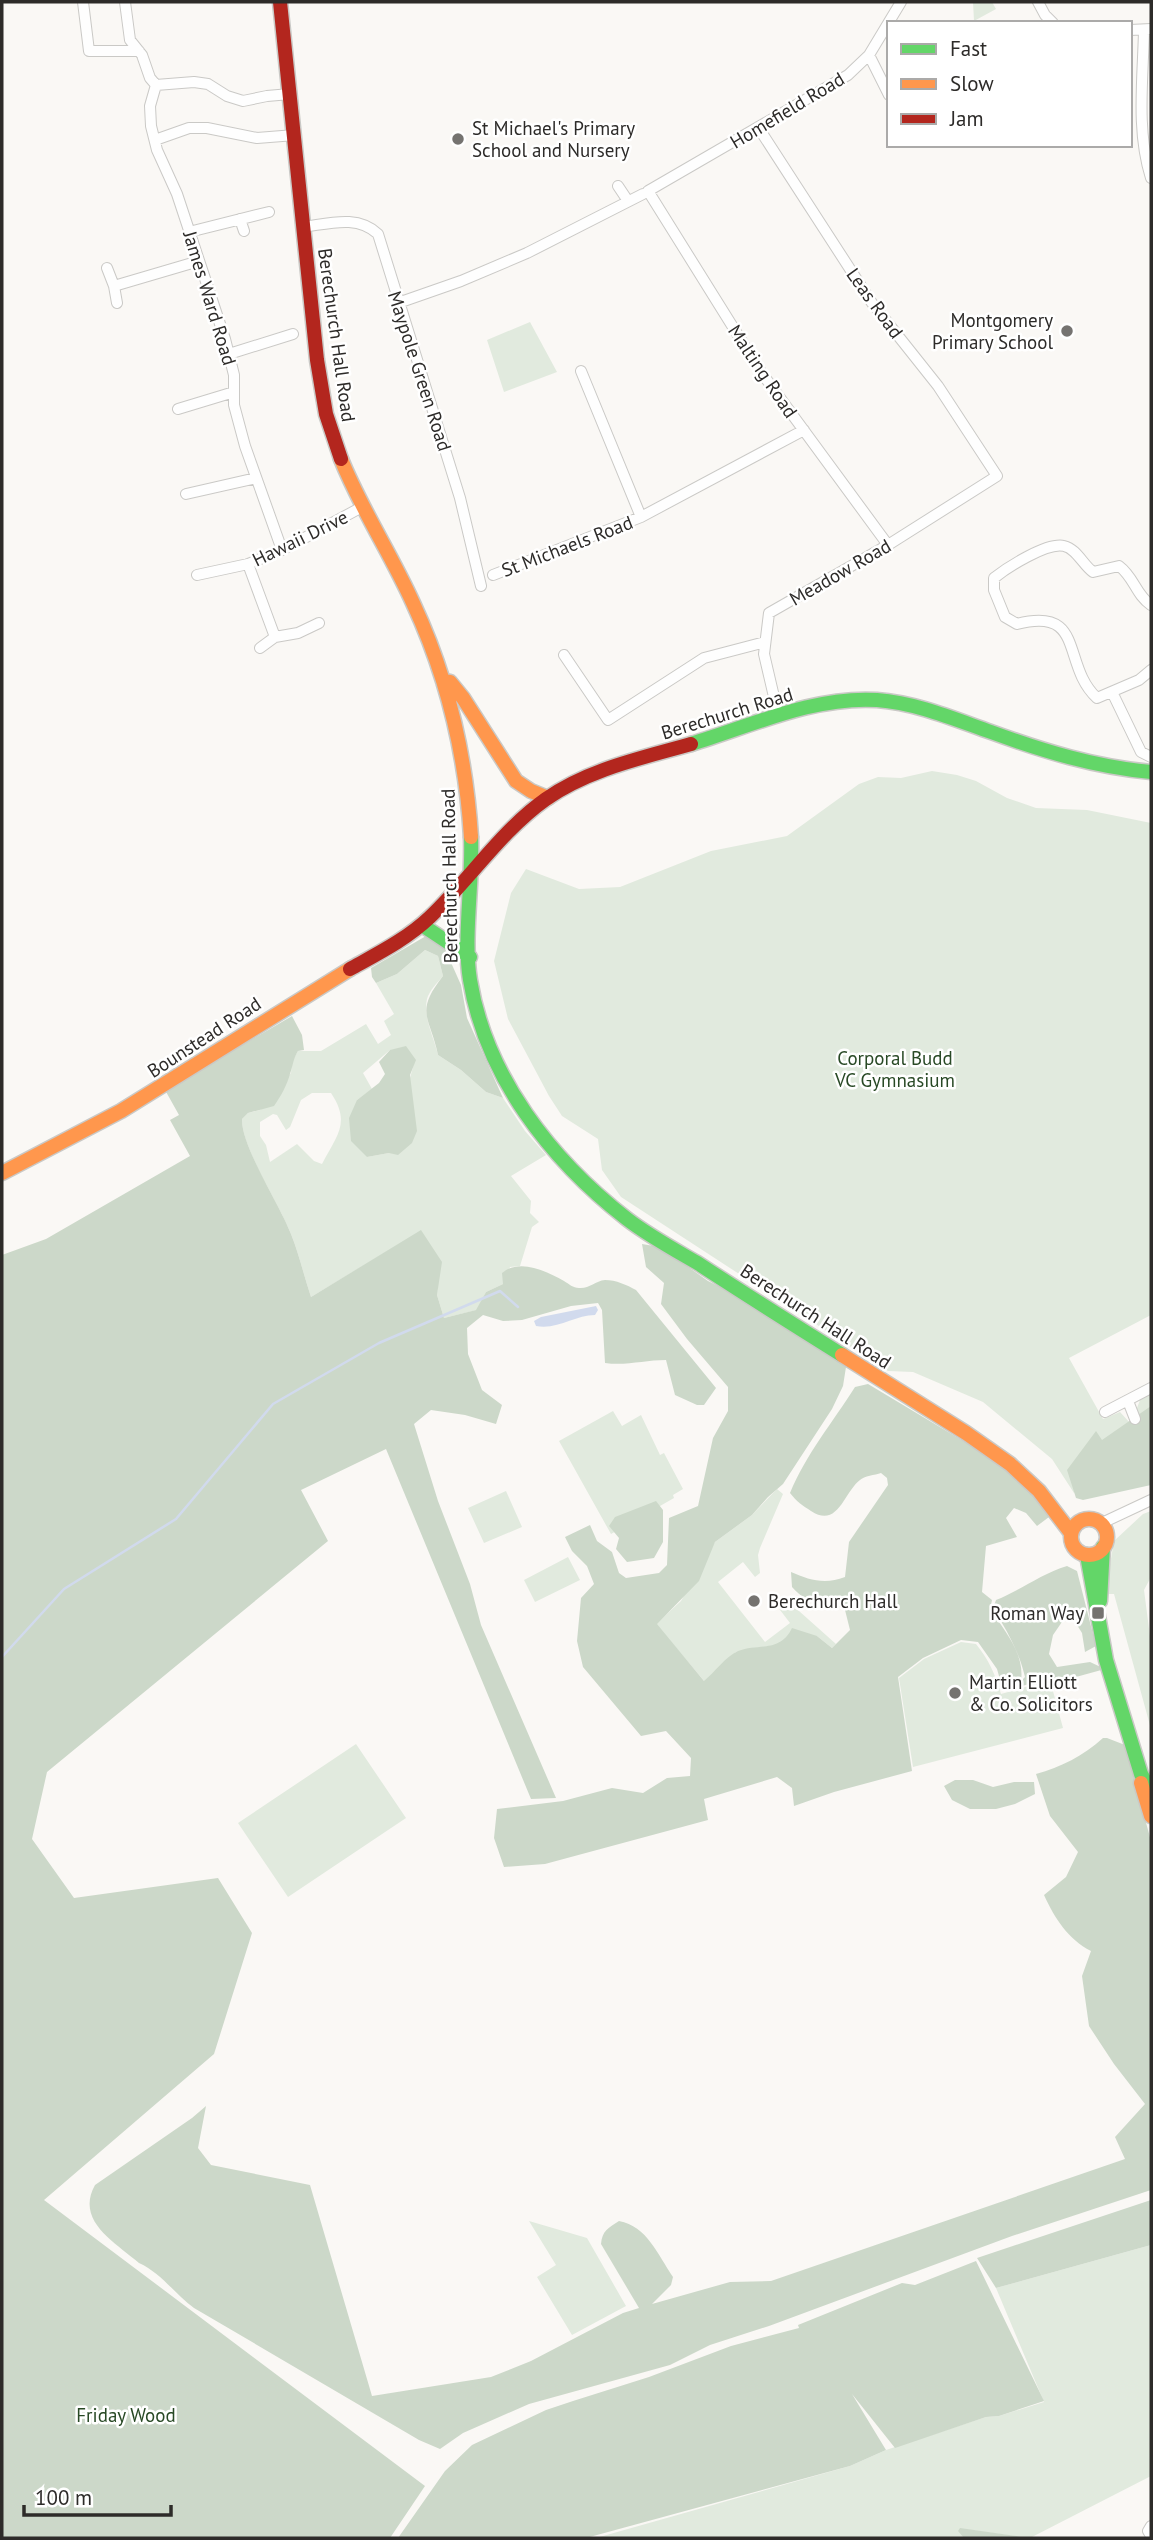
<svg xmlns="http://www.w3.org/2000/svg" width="1153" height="2540" font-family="'PT Sans',sans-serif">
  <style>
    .green { fill: #e1eade; fill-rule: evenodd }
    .forest { fill: #ccd8c9 }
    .water { fill: #d1daed }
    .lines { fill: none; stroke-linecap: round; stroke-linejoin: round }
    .stream { stroke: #d1daed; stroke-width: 2.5 }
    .street-casing { stroke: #cac9c6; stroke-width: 12 }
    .fast-casing { stroke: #cac9c6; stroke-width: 17 }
    .slow-casing { stroke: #cac9c6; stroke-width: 17 }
    .jam-casing { stroke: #cac9c6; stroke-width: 17 }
    .street { stroke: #fefefe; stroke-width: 10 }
    .fast { stroke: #63d668; stroke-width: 14 }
    .slow { stroke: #ff974d; stroke-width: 14 }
    .jam { stroke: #b3261e; stroke-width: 14 }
    .poi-dot { fill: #757370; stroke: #fff; stroke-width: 2.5 }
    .labels { text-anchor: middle; stroke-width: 5; stroke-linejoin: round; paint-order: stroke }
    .street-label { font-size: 19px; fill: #2d2b29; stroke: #fff }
    .poi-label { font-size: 19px; fill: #2d2b29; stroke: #fff; text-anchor: start }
    .park-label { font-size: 19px; fill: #284925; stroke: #fff }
  </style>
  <rect width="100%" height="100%" fill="#faf8f5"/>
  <path class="green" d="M 973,2 L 992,2 L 996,9 L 974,21 Z
    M 530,322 L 557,372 L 504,392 L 487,340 Z
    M 932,771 L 957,775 L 976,781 L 1007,798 L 1036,808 L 1087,810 L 1151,823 L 1151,1315 L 1069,1358 L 1103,1419 L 1120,1412 L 1131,1424 L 1140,1400 L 1151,1394 L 1151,1421 L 1103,1455 L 1074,1493 L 1052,1459 L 983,1402 L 913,1372 L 888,1371 L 621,1197 L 602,1170 L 598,1139 L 562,1116 L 549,1096 L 508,1019 L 494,961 L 511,893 L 526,869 L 579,889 L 620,887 L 711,851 L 787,836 L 859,784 L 878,777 L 901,778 Z
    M 425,950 L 438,956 L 443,976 C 438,982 429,991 427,999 C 423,1018 434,1037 438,1055 L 461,1070 L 486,1092 L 503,1098 L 525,1131 L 546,1155 L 511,1176 L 531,1201 L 530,1213 L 539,1222 L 532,1227 L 520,1266 L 510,1267 L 503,1284 L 486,1292 L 477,1310 L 444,1318 L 437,1295 L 438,1281 L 421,1231 L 311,1297 C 304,1276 299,1254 291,1234 C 280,1205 241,1147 242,1119 L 248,1113 L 260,1110 L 291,1073 L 292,1061 L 298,1051 L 321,1051 L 366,1024 L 378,1044 L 391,1035 L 384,1021 L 394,1014 L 376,983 L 397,974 ZM 390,1050 L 415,1060 L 389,1153 L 367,1157 L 357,1100 L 372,1089 L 363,1073 ZM 312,1093 L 331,1093 C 351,1123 337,1135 322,1164 L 314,1161 L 297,1144 L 270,1162 L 266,1145 L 260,1136 L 260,1122 L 273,1114 L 277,1115 L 286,1130 L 290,1127 L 301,1100 Z
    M 613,1411 L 622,1426 L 641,1415 L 660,1455 L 664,1453 L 683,1489 L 673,1495 L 674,1498 L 611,1534 L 559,1441 Z
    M 777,1489 L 783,1494 L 760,1548 L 758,1555 L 760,1573 L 755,1577 L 743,1562 L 718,1582 L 765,1642 L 790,1623 L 777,1606 L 784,1603 L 799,1611 L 836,1644 L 832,1648 L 817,1636 L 787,1638 L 777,1645 L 736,1652 L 705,1682 L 656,1624 L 681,1601 L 715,1542 L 752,1515 Z
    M 506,1491 L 522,1527 L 484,1543 L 468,1508 Z
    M 1151,1511 L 1151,1577 L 1144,1590 L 1151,1644 L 1151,1729 L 1114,1594 L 1105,1594 L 1114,1541 L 1143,1514 Z
    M 568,1557 L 580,1580 L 535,1602 L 524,1580 Z
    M 961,1642 L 976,1644 C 989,1660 995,1674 1001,1694 L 1050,1680 L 1063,1728 L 913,1767 L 899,1678 L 924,1659 Z
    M 356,1744 L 406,1818 L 288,1897 L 238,1823 Z
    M 529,2221 L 587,2238 L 626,2306 L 572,2335 L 537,2277 L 556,2265 Z
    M 1151,2245 L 1151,2476 L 1030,2538 L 963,2529 L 963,2538 L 596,2538 L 850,2466 L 886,2450 L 986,2417 L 999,2416 L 1044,2402 L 996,2288 Z"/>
  <path class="forest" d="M 426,936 L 441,940 L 461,985 L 467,1018 L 503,1098 L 486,1092 L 461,1070 L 438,1055 C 430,1016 414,1013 443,976 L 438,956 L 425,950 L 397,974 L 376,983 L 372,977 L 371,968 Z
    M 292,1016 L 302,1035 L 304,1050 L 298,1051 C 293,1059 293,1065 290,1074 C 287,1085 281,1096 274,1106 L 248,1113 L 242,1119 C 241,1146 280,1205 291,1234 C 299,1254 304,1276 311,1297 L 421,1230 L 442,1262 L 437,1295 L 444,1318 L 476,1310 L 486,1292 L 503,1284 L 502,1273 C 520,1258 546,1271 564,1281 C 569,1284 573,1288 579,1288 C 589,1289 595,1281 605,1280 C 616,1280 627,1285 636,1290 L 716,1388 L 704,1405 L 697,1405 L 675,1395 L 666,1360 C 645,1360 626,1366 605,1363 L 602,1310 L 598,1303 L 571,1306 L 522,1320 L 503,1321 L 483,1315 L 467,1328 L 468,1354 L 482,1390 L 502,1405 L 496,1424 L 465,1415 L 431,1410 L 414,1424 L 438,1501 L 470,1584 L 481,1625 L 556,1798 L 531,1799 L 386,1449 L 301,1490 L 328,1541 L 47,1772 L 32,1839 L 74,1898 L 218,1878 L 252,1933 L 214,2054 L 44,2200 L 425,2486 L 390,2538 L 2,2538 L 2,1255 L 46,1239 L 190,1156 L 170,1120 L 179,1115 L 165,1090 Z
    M 406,1046 L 416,1060 L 410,1075 L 417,1131 L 412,1143 L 398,1155 L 389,1153 L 367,1157 L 351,1141 L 349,1118 L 357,1100 L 379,1083 L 385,1074 L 379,1062 L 390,1050 Z
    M 642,1244 L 660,1247 L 708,1281 L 749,1301 L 846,1367 L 843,1386 L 832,1409 L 783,1484 L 768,1497 L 752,1515 L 715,1542 L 699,1581 L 657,1624 L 704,1681 C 714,1673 726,1656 738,1651 C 759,1643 780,1653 792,1628 L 817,1636 L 832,1648 L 850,1630 L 845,1610 L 830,1602 C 813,1606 803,1599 792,1587 L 791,1572 C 809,1580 825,1585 845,1577 L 849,1542 L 888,1485 L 887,1478 L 881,1473 C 875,1475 864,1476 860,1480 C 844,1492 838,1529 811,1511 C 803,1506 796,1501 790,1493 C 806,1454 833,1422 855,1387 L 868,1384 L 990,1457 L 1025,1484 L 1049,1517 L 1037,1526 L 1026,1513 L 1014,1508 L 1006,1518 L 1017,1537 L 986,1546 L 982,1592 L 992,1600 L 990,1610 C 1005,1630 1025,1655 1021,1681 L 1025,1677 C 1019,1651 1007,1631 993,1608 L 996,1600 C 1021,1590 1041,1574 1067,1566 L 1077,1571 L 1096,1646 L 1085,1652 L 1082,1633 L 1067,1609 L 1064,1619 L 1053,1635 L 1049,1654 L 1057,1667 L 1090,1662 L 1105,1669 L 1054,1683 L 1052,1678 L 1018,1687 L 1020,1682 L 1010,1690 L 1003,1690 L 997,1669 L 978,1642 L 961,1640 L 923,1658 L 898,1677 L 912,1771 L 834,1792 L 794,1806 L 792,1788 L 777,1777 L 704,1799 L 708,1820 L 545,1864 L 504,1867 L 494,1838 L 497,1809 L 563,1801 L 612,1788 L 643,1793 L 667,1778 L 690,1776 L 691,1758 L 666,1731 L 641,1736 L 583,1667 L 577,1641 L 581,1598 L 594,1584 L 587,1566 L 572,1551 L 565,1537 L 590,1525 L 597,1541 L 612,1552 L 619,1573 L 626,1578 L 659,1573 L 667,1565 L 669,1518 L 698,1506 L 713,1438 L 728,1411 L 728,1387 L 687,1339 L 661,1304 L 664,1283 L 646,1267 Z
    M 1151,1406 L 1151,1485 L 1083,1500 L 1076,1498 L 1067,1470 L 1096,1431 L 1102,1440 Z
    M 656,1501 L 663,1510 L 663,1542 L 654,1558 L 627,1562 L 616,1549 L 619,1538 L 609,1526 L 615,1517 Z
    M 1103,1738 L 1107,1738 L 1125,1745 L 1151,1841 L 1151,2190 L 1012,2236 L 769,2326 L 710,2345 L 670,2365 L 529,2404 L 463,2433 L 440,2449 L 419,2440 L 194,2308 C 175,2294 161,2273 139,2263 C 115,2242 75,2221 95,2185 L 192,2118 L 206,2106 L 198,2148 L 211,2165 L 310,2185 L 372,2396 L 491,2377 L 531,2361 L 623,2313 L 639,2308 L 601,2244 C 602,2231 608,2228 619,2221 C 647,2226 658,2255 673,2277 L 671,2285 L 652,2304 L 730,2282 L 771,2281 L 1125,2159 L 1115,2137 L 1145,2104 L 1114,2064 L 1089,2026 L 1082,1976 L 1091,1951 C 1068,1939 1055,1919 1044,1895 L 1066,1877 L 1078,1852 L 1050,1816 L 1036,1774 C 1061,1767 1083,1756 1103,1738 Z
    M 955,1780 L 973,1780 L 993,1787 L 1014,1782 L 1034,1782 L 1035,1794 L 1015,1804 L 996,1809 L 970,1809 L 952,1800 L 944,1786 Z
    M 1151,2200 L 1151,2245 L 996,2288 L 977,2258 Z
    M 976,2261 L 1044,2401 L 999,2416 L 986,2417 L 895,2448 L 852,2394 L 886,2450 L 850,2466 L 586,2538 L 398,2538 L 445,2471 L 472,2445 L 546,2410 L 573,2401 L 649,2377 L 731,2346 L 799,2328 L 798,2325 L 902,2283 L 915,2285 Z
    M 960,2528 L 1030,2538 L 1032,2538 L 964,2538 L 958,2531 Z"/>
  <path class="water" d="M 596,1306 L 598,1310 L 595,1315 C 575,1315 558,1330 536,1326 L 534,1321 L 541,1317 Z"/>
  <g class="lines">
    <path class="stream" d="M 2,1657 L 64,1589 L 176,1519 L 273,1404 L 379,1343 L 500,1291 L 518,1307"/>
    <g class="street-casing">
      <path id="street" d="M 83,2 L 89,51 L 139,51
        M 125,2 L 130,40 L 142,55 L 150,78 L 156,85 L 150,106 L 151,126 L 157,150 L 177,194 L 225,339 L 234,375 L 234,405 L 245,446 L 282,550
        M 1038,2 L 1045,15 L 1053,23
        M 1130,30 L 1151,29
        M 1144,30 C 1143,79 1136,131 1151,178
        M 869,55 L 889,95
        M 156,85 L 194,82 L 208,84 L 227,96 L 243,101 L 267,96 L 290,94
        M 758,127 L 872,303 L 938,386 L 997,476 L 888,545 L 769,613 L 764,654 L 778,714
        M 155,140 L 189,128 L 207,128 L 257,138 L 295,135
        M 618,186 L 628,201
        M 240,219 L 244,231
        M 302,227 C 328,224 357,214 378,234 L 460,498 L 481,586
        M 189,232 L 269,212
        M 107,268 L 114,286
        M 117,303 L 114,286 L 199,261
        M 398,303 L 461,281 L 527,253 L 643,194
        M 229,354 L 293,334
        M 581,371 L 641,517
        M 178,409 L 234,392
        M 186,494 L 256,478
        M 888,545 L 761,372 L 648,191 L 848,75 L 869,55 L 901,2
        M 248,564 L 275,637 L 260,648
        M 197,575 L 248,564 L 282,550 L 362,507
        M 493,575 L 641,517 L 804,430
        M 1151,605 C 1136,595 1134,577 1119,566 L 1093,572 C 1083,565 1077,549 1064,546 C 1047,542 1008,567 994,578 L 994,590 L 1005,617 L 1017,624 C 1086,606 1061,665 1097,698 L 1139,680 L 1151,670
        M 275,637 L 298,633 L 319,623
        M 564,655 L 608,720 L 704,658 L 765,642
        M 1112,692 L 1141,752 L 1151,757
        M 1128,1401 L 1135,1419
        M 1105,1412 L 1151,1388
        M 1102,1523 L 1151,1500
        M 1151,2526 L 1148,2531 L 1151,2536"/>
    </g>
    <g class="fast-casing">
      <path id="fast" d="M 691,744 C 751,726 813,696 877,700 C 917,703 954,719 991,732 C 1043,751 1095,767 1151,772
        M 471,837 C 473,883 463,937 470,980 C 486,1077 551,1160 627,1219 C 649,1236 675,1250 699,1264 C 746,1295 794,1325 842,1355
        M 422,925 L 470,957
        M 1087,1555 L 1106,1660 L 1141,1774 L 1151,1792
        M 1100,1601 L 1103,1547"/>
    </g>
    <g class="slow-casing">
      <path id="slow" d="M 341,459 C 361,509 391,554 413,603 C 447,676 466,757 471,837
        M 443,681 L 450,682 L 463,698 L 516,781 L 531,791 L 548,798
        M 2,1173 L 121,1111 L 350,969
        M 842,1355 L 966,1433 L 1010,1464 L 1039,1491 L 1071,1533
        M1071 1537a18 18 0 1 1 36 0a18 18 0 1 1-36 0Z
        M 1141,1783 L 1151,1816"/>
    </g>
    <g class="jam-casing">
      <path id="jam" d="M 280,2 L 317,360 L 326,414 L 341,459
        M 350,969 C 377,954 407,939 430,917 C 470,879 501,831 546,799 C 589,769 642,758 691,744"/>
    </g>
    <use href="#street" class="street"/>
    <use href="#fast" class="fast"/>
    <use href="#slow" class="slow"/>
    <use href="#jam" class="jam"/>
  </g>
  <g class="poi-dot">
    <circle cx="458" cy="139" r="7"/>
    <circle cx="1067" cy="331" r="7"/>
    <circle cx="754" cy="1601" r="7"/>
    <rect x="1091" y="1606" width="14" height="14" rx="3.5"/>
    <circle cx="955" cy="1693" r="7"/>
  </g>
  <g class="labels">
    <g class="street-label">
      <text transform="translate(787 110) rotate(-31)" y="7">Homefield Road</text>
      <text transform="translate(210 298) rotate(73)" y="7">James Ward Road</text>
      <text transform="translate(875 303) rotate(54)" y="7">Leas Road</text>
      <text transform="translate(337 335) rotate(82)" y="7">Berechurch Hall Road</text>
      <text transform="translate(420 371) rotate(72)" y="7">Maypole Green Road</text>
      <text transform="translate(763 371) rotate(56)" y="7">Malting Road</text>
      <text transform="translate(300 538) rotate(-26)" y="7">Hawaii Drive</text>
      <text transform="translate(567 546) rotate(-21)" y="7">St Michaels Road</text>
      <text transform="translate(840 572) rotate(-30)" y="7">Meadow Road</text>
      <text transform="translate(727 713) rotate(-17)" y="7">Berechurch Road</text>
      <text transform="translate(449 876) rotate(-91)" y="7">Berechurch Hall Road</text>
      <text transform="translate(204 1037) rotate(-33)" y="7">Bounstead Road</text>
      <text transform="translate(816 1316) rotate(33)" y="7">Berechurch Hall Road</text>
    </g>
    <g class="poi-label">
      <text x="472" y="135">St Michael's Primary<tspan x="472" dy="22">School and Nursery</tspan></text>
      <text x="1053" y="327" text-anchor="end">Montgomery<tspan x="1053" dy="22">Primary School</tspan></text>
      <text x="768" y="1608">Berechurch Hall</text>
      <text x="1084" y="1620" text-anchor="end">Roman Way</text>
      <text x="969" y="1689">Martin Elliott<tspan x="969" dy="22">&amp; Co. Solicitors</tspan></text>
    </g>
    <g class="park-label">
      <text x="895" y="1065">Corporal Budd<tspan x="895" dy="22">VC Gymnasium</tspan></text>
      <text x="126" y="2422">Friday Wood</text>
    </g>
  </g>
  <rect width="1153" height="2540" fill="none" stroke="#2d2b29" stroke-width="7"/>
  <rect x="887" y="21" width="245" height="126" fill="#ffffff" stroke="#abaaa9" stroke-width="2"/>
  <rect x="901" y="44" width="35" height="10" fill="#63d668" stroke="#abaaa9" stroke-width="2"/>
  <text x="950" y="56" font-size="21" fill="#2d2b29">Fast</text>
  <rect x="901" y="79" width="35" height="10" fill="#ff974d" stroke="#abaaa9" stroke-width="2"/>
  <text x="950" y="91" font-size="21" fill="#2d2b29">Slow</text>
  <rect x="901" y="114" width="35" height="10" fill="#b3261e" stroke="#abaaa9" stroke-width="2"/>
  <text x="950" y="126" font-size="21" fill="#2d2b29">Jam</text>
  <path d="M24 2505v10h147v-10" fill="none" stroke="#2d2b29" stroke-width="3.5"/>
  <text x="35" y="2505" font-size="21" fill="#2d2b29" stroke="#ffffff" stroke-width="5" paint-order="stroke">100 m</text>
</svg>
